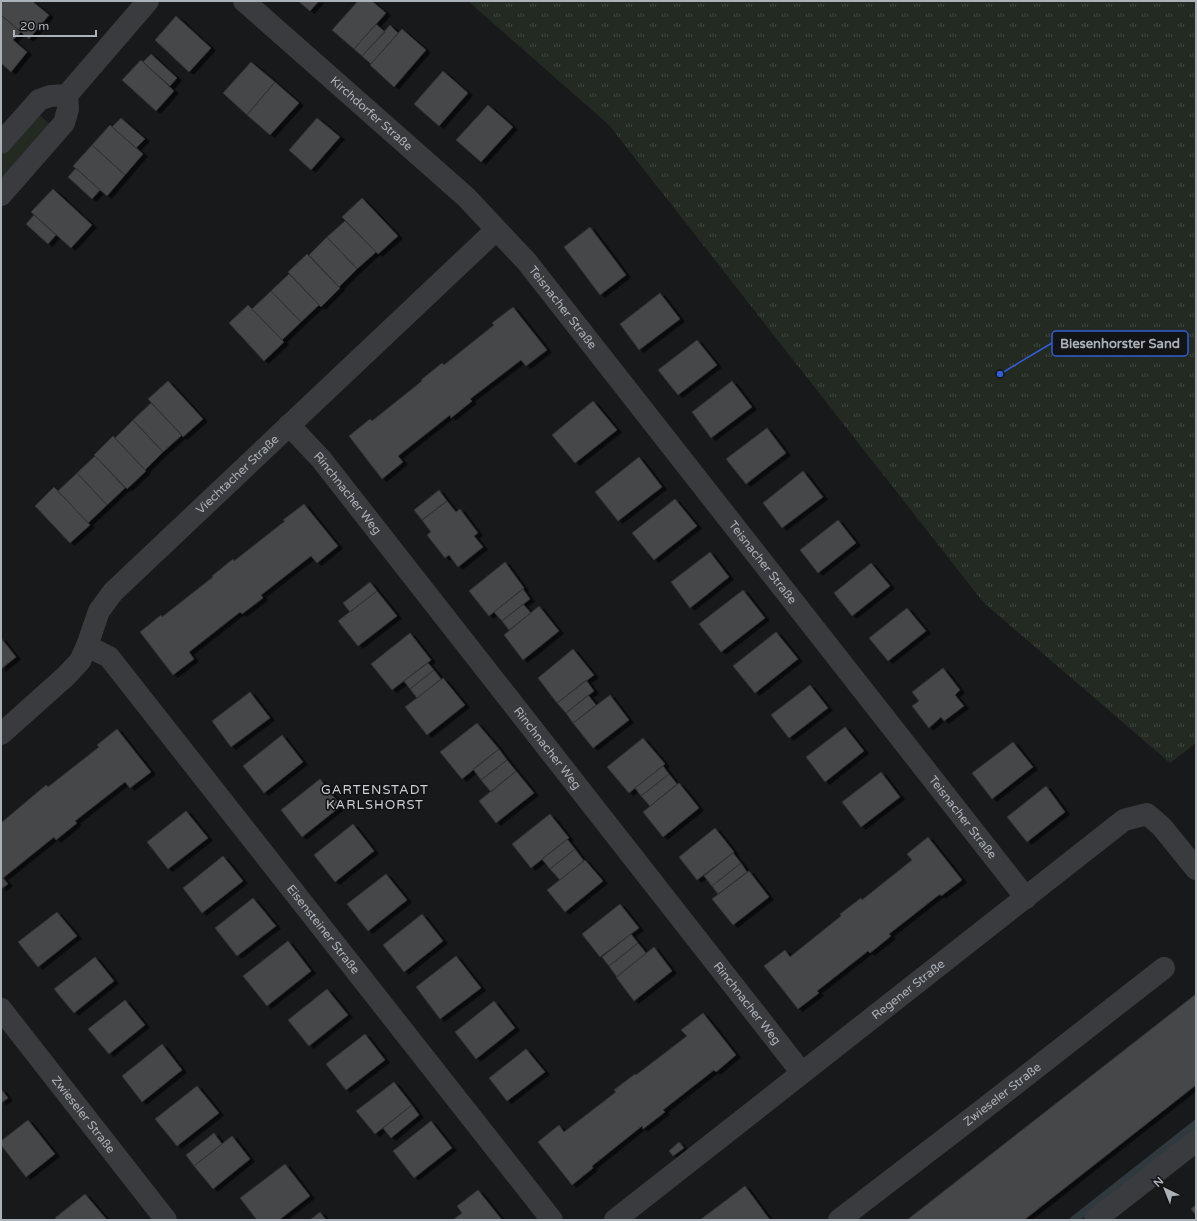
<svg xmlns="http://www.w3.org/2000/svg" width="1197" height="1221" font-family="'Varela Round',sans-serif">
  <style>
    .grass { fill: #222a22 }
    .park { fill: url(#park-tufts) }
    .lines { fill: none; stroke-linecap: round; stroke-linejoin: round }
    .stream { stroke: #2f393e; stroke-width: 8 }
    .building { fill: #45474a; stroke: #323336; filter: url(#shadow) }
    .minor { stroke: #3a3b3f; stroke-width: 22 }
    .labels { text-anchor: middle; stroke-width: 3.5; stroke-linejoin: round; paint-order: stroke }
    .street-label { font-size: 12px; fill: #abb2b9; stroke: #131415 }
    .neighbourhood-label { font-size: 13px; letter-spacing: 1px; fill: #ccd0d6; stroke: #131415 }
    .leader { fill: none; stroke: #325dd3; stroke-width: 1.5 }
    .callout-dot { fill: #325dd3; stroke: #131415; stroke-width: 1.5 }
    .callout { fill: #131415; stroke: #325dd3; stroke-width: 1.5 }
    .callout-label { font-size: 13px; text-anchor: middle; font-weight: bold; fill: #abb2b9 }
  </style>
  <defs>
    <pattern id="park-tufts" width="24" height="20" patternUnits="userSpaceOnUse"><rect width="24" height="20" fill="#222a22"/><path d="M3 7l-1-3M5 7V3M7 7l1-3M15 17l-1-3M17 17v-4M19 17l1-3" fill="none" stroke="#3f4640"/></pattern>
    <filter id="shadow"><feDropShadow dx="4.5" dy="2.5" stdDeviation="0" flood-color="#0009"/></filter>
  </defs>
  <rect width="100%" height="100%" fill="#18191a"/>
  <path class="grass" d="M 38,114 L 50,124 L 1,179 L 1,156 Z"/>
  <path class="park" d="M 468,1 L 1196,1 L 1196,743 L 1170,763 L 983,602 L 609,125 Z"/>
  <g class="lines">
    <path class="stream" d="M 1074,1220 L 1196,1124"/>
  </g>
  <path class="building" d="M 4,1 L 32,1 L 49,15 L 29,39 L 1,15 L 1,4 Z
    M 298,1 L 319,1 L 310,11 Z
    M 358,1 L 372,1 L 386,13 L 354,49 L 332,30 Z
    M 1,15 L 21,32 L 13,40 L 27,52 L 11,72 L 1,63 Z
    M 176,16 L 211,48 L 189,72 L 155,40 Z
    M 376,24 L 385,32 L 362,56 L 354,49 Z
    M 390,25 L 398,33 L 371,64 L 362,56 Z
    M 402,29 L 426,50 L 394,87 L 370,65 Z
    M 151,54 L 177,78 L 170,86 L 143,62 Z
    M 141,60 L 174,91 L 156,111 L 122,80 Z
    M 251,62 L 275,82 L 247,115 L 223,93 Z
    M 443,71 L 468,93 L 439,126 L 414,104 Z
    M 275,82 L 299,103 L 270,135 L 247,115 Z
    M 488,105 L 513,127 L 481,162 L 456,140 Z
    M 121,118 L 145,139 L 136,148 L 112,127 Z
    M 317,118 L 340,137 L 311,170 L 289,150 Z
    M 110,125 L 143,154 L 125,175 L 92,145 Z
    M 92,145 L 125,175 L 107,196 L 73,166 Z
    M 76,168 L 100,190 L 92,199 L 68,177 Z
    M 53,189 L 92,225 L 71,248 L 31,212 Z
    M 362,198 L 398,236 L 378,254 L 342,217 Z
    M 34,215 L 56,235 L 48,244 L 26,224 Z
    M 345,221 L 376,252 L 357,269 L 327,237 Z
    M 590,227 L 626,275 L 600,295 L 564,247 Z
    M 327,237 L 357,269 L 339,287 L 309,255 Z
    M 307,254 L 340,288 L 321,307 L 288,272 Z
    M 289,274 L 319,305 L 301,322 L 271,291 Z
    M 271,291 L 301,322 L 282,340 L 252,309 Z
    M 660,293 L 680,319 L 639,350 L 620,324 Z
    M 248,305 L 284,342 L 264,361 L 229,323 Z
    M 513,307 L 547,350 L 526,366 L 521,360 L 470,399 L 472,401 L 451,418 L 450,415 L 398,456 L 403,462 L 382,479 L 349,436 L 370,419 L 372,421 L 422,381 L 421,380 L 442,363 L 444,365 L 494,325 L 492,323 Z
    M 697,340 L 717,365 L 678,395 L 658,370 Z
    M 168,381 L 203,419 L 183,437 L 148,399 Z
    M 732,381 L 752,407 L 711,438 L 692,412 Z
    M 593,401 L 617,430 L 575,463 L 552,435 Z
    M 151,403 L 182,435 L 163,452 L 133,420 Z
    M 133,420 L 163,452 L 145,470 L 115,438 Z
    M 767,428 L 786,453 L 746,484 L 726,459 Z
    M 113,436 L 146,471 L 127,489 L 94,455 Z
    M 95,456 L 125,488 L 107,505 L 77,473 Z
    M 639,457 L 662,487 L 618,521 L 595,492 Z
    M 803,471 L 823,497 L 782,528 L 763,503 Z
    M 77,473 L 107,505 L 88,523 L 58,491 Z
    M 54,487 L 90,525 L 70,543 L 35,506 Z
    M 439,490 L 447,501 L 422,520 L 414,510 Z
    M 675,499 L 697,526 L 654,560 L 632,533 Z
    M 447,501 L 456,512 L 460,509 L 478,533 L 474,536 L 483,547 L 458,567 L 449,555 L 445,558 L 427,535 L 431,532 L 422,520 Z
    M 304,504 L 338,546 L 317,563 L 311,556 L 261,595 L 263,598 L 242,614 L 240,612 L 189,652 L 194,659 L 173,675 L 140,632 L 161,615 L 162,617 L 213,577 L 212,576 L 233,559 L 234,561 L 285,521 L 283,520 Z
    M 838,520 L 856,543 L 818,573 L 800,550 Z
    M 710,552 L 729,577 L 690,608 L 671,582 Z
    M 505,562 L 524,588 L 489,616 L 469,591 Z
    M 871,563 L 890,586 L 852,616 L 834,593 Z
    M 370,582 L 377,591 L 350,612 L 343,603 Z
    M 523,589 L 530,599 L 502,621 L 494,612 Z
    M 743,590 L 765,618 L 721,652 L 699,624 Z
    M 377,591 L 397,616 L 358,646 L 338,621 Z
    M 523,604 L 531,613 L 509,630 L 502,621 Z
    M 539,606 L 559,631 L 523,660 L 504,635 Z
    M 907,608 L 926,631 L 888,661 L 869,638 Z
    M 776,632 L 798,659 L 755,693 L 733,666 Z
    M 410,633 L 431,660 L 392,690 L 371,664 Z
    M 1,638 L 16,657 L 1,669 Z
    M 573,649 L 594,675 L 557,703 L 538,678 Z
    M 428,663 L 434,670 L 410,689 L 404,681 Z
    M 943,668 L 960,690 L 955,695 L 964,706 L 944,721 L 941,717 L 929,728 L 912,706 L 919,701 L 912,692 Z
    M 434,670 L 441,679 L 417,698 L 410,689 Z
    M 443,678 L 465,705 L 427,735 L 405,707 Z
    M 586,680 L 594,691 L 566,713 L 557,703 Z
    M 810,685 L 828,708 L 789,738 L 771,715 Z
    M 250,692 L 270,718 L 231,747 L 212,721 Z
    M 588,695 L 596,705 L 573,723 L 566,713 Z
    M 610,695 L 629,720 L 593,748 L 573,723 Z
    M 477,723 L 499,749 L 462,779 L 440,752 Z
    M 845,727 L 864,751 L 825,782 L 806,757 Z
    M 117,729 L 151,772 L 130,788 L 125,782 L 75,821 L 77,823 L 56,840 L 54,837 L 3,878 L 8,884 L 1,889 L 1,823 L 46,785 L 48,787 L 99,747 L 97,745 Z
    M 282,735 L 303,762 L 264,793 L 243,766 Z
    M 643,738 L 665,764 L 629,793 L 607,767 Z
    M 1013,742 L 1033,767 L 992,799 L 972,773 Z
    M 499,749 L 507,760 L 481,780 L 473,769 Z
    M 507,760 L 516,771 L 491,792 L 481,780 Z
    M 663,766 L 669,774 L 641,796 L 635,788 Z
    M 516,771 L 534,793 L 496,823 L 479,801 Z
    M 881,772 L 900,797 L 861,827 L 842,802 Z
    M 669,774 L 677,784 L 650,806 L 641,796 Z
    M 320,779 L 341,806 L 302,837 L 281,810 Z
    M 679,783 L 699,808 L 663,837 L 643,812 Z
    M 1046,786 L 1065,812 L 1027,842 L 1007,817 Z
    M 186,811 L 208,838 L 168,869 L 147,842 Z
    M 550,814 L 569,838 L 531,868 L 512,844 Z
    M 353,824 L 374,851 L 335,882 L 314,855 Z
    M 715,828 L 734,852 L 697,880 L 679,857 Z
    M 928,837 L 962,880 L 941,896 L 940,894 L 889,934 L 891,936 L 870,953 L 868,951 L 817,991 L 819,993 L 798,1009 L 764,966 L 785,950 L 790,957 L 841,916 L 840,914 L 861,898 L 862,900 L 912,860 L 907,854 Z
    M 567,839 L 575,849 L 550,869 L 542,859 Z
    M 575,849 L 584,861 L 560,880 L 550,869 Z
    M 733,853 L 741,863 L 712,886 L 704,876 Z
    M 223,856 L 243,881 L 202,913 L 183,888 Z
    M 585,860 L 603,881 L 565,912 L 547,890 Z
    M 741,863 L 747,872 L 718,894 L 712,886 Z
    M 749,871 L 769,897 L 733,925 L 712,899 Z
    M 386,874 L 407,900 L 368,931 L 347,904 Z
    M 253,898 L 276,926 L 237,956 L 215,928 Z
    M 620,904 L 639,928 L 600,957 L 582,934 Z
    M 57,912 L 77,936 L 38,967 L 18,942 Z
    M 422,914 L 443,941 L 404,972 L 383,945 Z
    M 631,934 L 638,943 L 609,966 L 602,957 Z
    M 288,941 L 311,971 L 267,1006 L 243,976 Z
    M 638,943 L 646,953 L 617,977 L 609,966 Z
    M 654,947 L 672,971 L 634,1001 L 616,977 Z
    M 456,956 L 481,988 L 440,1019 L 416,987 Z
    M 95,957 L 114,981 L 74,1013 L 54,989 Z
    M 327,989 L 348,1015 L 309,1046 L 288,1020 Z
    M 1196,994 L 1196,1085 L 1024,1220 L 907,1220 Z
    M 125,1000 L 145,1025 L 109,1054 L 88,1029 Z
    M 494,1001 L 515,1028 L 476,1059 L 455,1032 Z
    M 703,1013 L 736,1055 L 716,1072 L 714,1070 L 663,1110 L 665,1112 L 643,1129 L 642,1126 L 592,1166 L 593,1168 L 572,1185 L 538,1142 L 559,1125 L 564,1132 L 616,1092 L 614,1090 L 635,1074 L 636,1075 L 687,1036 L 681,1030 Z
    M 365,1034 L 385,1060 L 346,1090 L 326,1064 Z
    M 162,1044 L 182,1070 L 142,1102 L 122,1076 Z
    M 526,1049 L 545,1072 L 507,1101 L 489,1078 Z
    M 394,1082 L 412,1105 L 375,1134 L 356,1111 Z
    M 197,1086 L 219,1113 L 177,1146 L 155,1119 Z
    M 1,1089 L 8,1098 L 1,1103 Z
    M 412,1105 L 419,1115 L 391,1138 L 383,1128 Z
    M 28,1120 L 55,1154 L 26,1177 L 1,1145 L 1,1141 Z
    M 431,1121 L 452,1148 L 414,1178 L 393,1151 Z
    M 214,1133 L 222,1144 L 194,1166 L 186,1155 Z
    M 232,1136 L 250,1159 L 213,1189 L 194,1166 Z
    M 679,1142 L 684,1148 L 673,1156 L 669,1151 Z
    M 285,1164 L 310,1196 L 279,1220 L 257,1220 L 240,1198 Z
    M 745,1186 L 770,1220 L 700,1220 Z
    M 478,1190 L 502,1220 L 453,1220 L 462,1213 L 457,1206 Z
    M 85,1194 L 107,1220 L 57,1220 L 55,1218 Z
    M 1196,1205 L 1196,1215 L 1191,1209 Z
    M 320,1212 L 326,1220 L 310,1220 Z"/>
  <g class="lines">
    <g class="minor">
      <path id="s1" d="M 244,1 L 466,197 L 527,262 L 1026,898"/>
      <path d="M 1,143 L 39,100 L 50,96 L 67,95"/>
      <path d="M 1,195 L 64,123 L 68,109 L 67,95 L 148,1"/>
      <path id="s2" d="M 289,425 L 321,459 L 802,1073"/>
      <path id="s3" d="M 87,646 L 109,657 L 552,1220"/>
      <path id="s4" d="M 1,734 L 66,676 L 80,661 L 87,646 L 99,611 L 113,592 L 496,230"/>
      <path id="s5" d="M 1,1009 L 166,1220"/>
      <path id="s6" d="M 615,1220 L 1124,820 L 1147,814 L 1162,827 L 1196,869"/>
      <path id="s7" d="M 839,1220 L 981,1111 L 1164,968"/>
      <path d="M 1095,1220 L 1196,1141"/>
    </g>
  </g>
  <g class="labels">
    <g class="street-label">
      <text dy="4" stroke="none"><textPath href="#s1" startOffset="170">Kirchdorfer Straße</textPath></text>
      <text dy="4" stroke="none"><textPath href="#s1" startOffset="443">Teisnacher Straße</textPath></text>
      <text dy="4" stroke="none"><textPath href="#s4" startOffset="356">Viechtacher Straße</textPath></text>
      <text dy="4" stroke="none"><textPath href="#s2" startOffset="90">Rinchnacher Weg</textPath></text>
      <text dy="4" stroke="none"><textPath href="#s1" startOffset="767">Teisnacher Straße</textPath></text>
      <text dy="4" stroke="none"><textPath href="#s2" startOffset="414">Rinchnacher Weg</textPath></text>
      <text dy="4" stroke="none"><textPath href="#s1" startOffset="1091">Teisnacher Straße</textPath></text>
      <text dy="4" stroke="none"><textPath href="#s3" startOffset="371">Eisensteiner Straße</textPath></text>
      <text dy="4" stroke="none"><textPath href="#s6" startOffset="373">Regener Straße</textPath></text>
      <text dy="4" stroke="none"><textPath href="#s2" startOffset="738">Rinchnacher Weg</textPath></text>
      <text dy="4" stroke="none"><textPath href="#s7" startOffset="206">Zwieseler Straße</textPath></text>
      <text dy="4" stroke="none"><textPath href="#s5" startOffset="134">Zwieseler Straße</textPath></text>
    </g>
    <g class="neighbourhood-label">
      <text x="375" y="794">GARTENSTADT<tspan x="375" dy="15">KARLSHORST</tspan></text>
    </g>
  </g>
  <path class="leader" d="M1000 374L1052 343"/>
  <circle class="callout-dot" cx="1000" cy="374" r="4"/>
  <rect class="callout" x="1052" y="331" width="136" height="25" rx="4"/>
  <g class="callout-label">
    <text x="1120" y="348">Biesenhorster Sand</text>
  </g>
  <rect width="1197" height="1221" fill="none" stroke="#abb2b9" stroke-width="4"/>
  <g transform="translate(1165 1189) rotate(317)" stroke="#131415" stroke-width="3" paint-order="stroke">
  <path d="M0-3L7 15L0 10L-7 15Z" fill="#abb2b9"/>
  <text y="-6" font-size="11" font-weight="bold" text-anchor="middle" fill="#abb2b9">N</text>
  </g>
  <path d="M14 30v6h82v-6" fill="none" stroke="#abb2b9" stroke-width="2"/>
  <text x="20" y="30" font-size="12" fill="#abb2b9" stroke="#131415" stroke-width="3" paint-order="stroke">20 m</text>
</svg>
